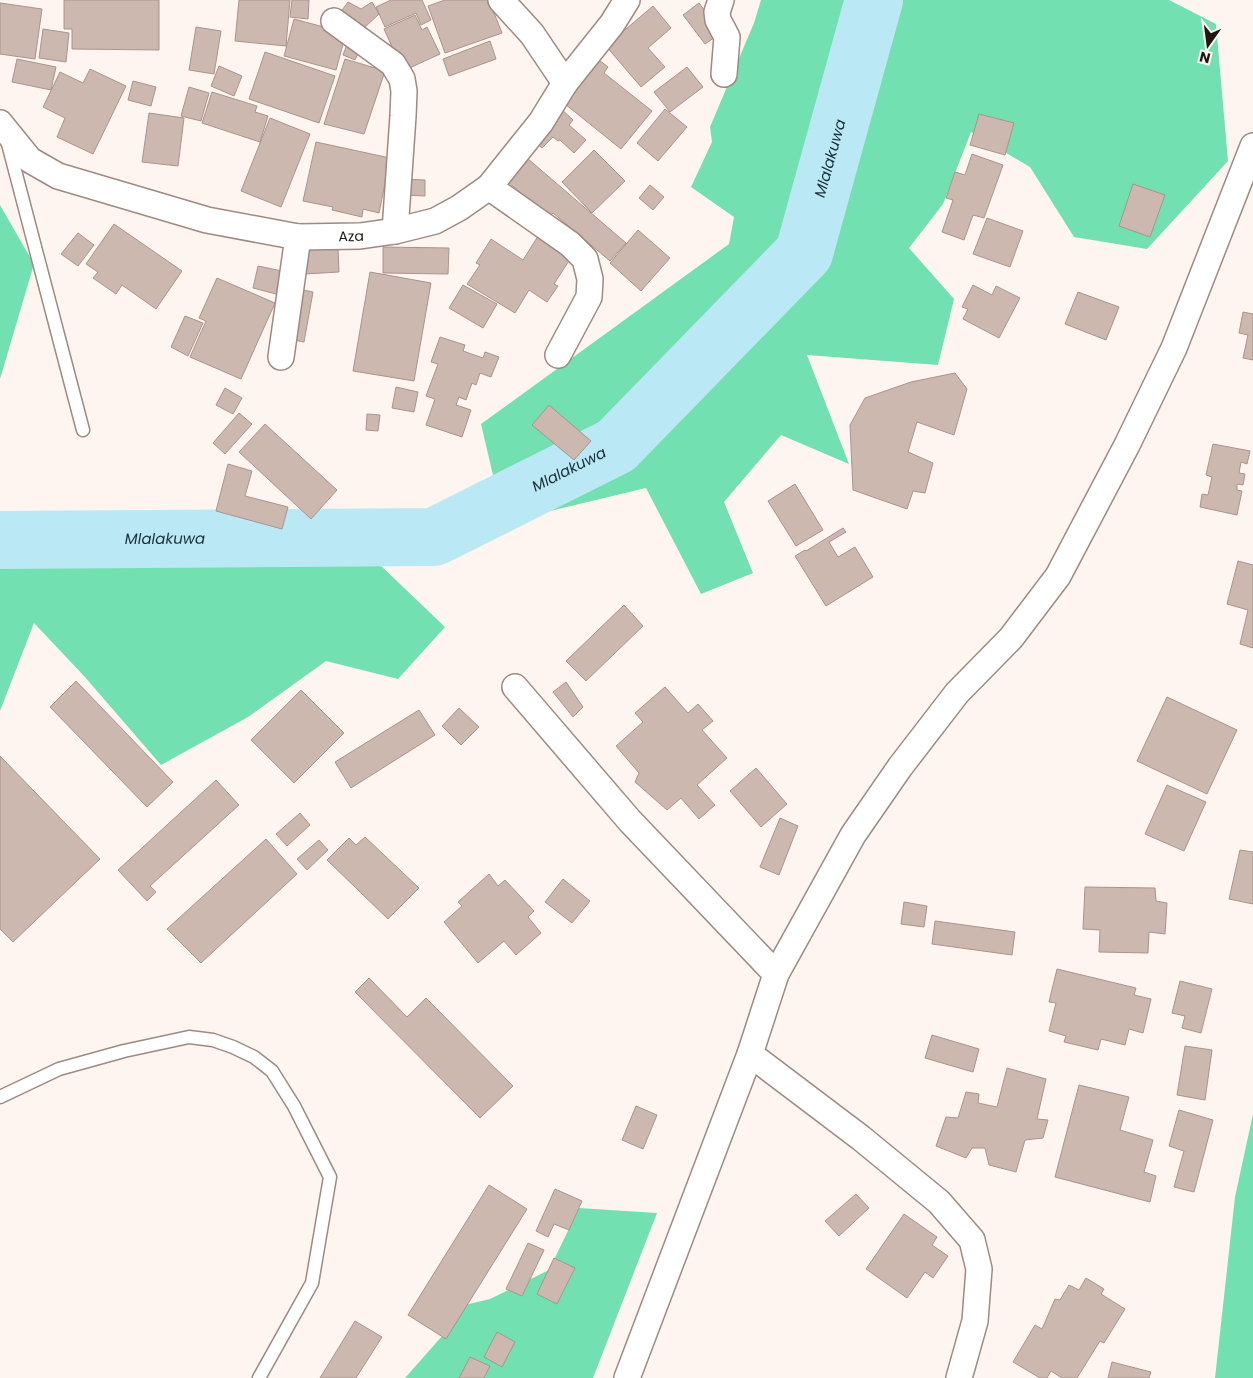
<svg xmlns="http://www.w3.org/2000/svg" width="1253" height="1378" font-family="Poppins,sans-serif">
  <style>
    .green { fill: #72e0b1 }
    .lines { fill: none; stroke-linecap: round; stroke-linejoin: round }
    .river { stroke: #bae8f5; stroke-width: 58 }
    .building { fill: #cdb8af; stroke: #a9948c }
    .lane-casing { stroke: #9e8a81; stroke-width: 15 }
    .street-casing { stroke: #9e8a81; stroke-width: 28 }
    .lane { stroke: #fff; stroke-width: 12 }
    .street { stroke: #fff; stroke-width: 25 }
    .labels { text-anchor: middle; stroke-width: 5; stroke-linejoin: round; paint-order: stroke }
    .street-label { font-size: 14px; fill: #1f1714; stroke: #fef5f1 }
    .water-label { font-size: 15px; font-style: italic; fill: #193036; stroke: #fef5f1 }
  </style>
  <rect width="100%" height="100%" fill="#fef5f1"/>
  <path class="green" d="M 761,0 L 1169,0 L 1216,24 L 1228,161 L 1147,249 L 1074,237 L 1030,167 L 971,132 L 943,204 L 909,248 L 954,299 L 938,365 L 807,355 L 849,464 L 781,435 L 724,502 L 753,573 L 701,594 L 646,488 L 504,522 L 481,424 L 729,244 L 734,217 L 691,187 L 712,142 L 710,127 L 754,23 Z
    M 0,205 L 34,264 L 0,379 Z
    M 378,563 L 445,627 L 398,679 L 326,661 L 248,717 L 161,765 L 84,676 L 34,623 L 0,711 L 0,568 Z
    M 1253,1114 L 1253,1378 L 1215,1378 L 1235,1197 Z
    M 579,1208 L 657,1213 L 593,1378 L 405,1378 L 443,1335 L 465,1305 L 490,1299 L 549,1270 Z"/>
  <g class="lines">
    <path class="river" id="s1" d="M 0,540 L 434,537 L 616,446 L 804,253 L 874,0"/>
  </g>
  <path class="building" d="M 64,0 L 159,0 L 159,50 L 72,49 L 72,29 L 64,29 Z
    M 239,0 L 290,0 L 286,46 L 235,41 Z
    M 292,0 L 309,0 L 308,19 L 290,17 Z
    M 391,0 L 422,0 L 431,20 L 421,25 L 416,13 L 385,27 L 376,7 Z
    M 445,0 L 489,0 L 502,33 L 445,53 L 428,6 Z
    M 348,2 L 361,9 L 372,2 L 379,14 L 364,28 L 340,13 Z
    M 0,3 L 42,9 L 35,59 L 0,54 Z
    M 699,3 L 721,33 L 705,44 L 683,15 Z
    M 653,6 L 671,28 L 648,48 L 665,67 L 641,87 L 606,46 Z
    M 415,15 L 422,30 L 427,27 L 440,54 L 403,71 L 384,29 Z
    M 294,19 L 346,33 L 336,70 L 284,56 Z
    M 196,27 L 221,31 L 214,74 L 189,70 Z
    M 43,29 L 69,33 L 66,62 L 39,58 Z
    M 349,39 L 362,44 L 355,60 L 343,55 Z
    M 490,41 L 496,59 L 449,76 L 443,59 Z
    M 265,52 L 335,76 L 319,123 L 249,99 Z
    M 595,57 L 608,67 L 604,73 L 652,111 L 621,149 L 560,100 Z
    M 17,59 L 56,67 L 51,90 L 12,82 Z
    M 345,59 L 385,71 L 364,134 L 324,124 Z
    M 219,66 L 242,76 L 234,96 L 211,86 Z
    M 687,67 L 703,87 L 670,112 L 654,92 Z
    M 90,69 L 126,86 L 93,154 L 57,137 L 65,118 L 43,107 L 60,72 L 83,83 Z
    M 133,81 L 156,87 L 151,106 L 128,100 Z
    M 189,87 L 209,93 L 201,121 L 181,116 Z
    M 212,92 L 257,106 L 255,112 L 268,116 L 260,142 L 202,123 Z
    M 559,107 L 573,120 L 569,125 L 586,140 L 574,153 L 560,140 L 558,141 L 553,137 L 542,148 L 535,142 Z
    M 665,109 L 687,127 L 658,161 L 637,143 Z
    M 149,113 L 184,118 L 178,166 L 142,162 Z
    M 979,114 L 1014,123 L 1005,155 L 970,145 Z
    M 270,118 L 310,134 L 281,207 L 241,191 Z
    M 316,142 L 390,158 L 379,213 L 363,209 L 362,217 L 332,210 L 333,207 L 303,201 Z
    M 594,150 L 625,181 L 592,213 L 562,182 Z
    M 972,154 L 1003,165 L 984,218 L 973,215 L 964,240 L 942,232 L 953,200 L 946,198 L 955,172 L 965,175 Z
    M 527,158 L 626,243 L 610,261 L 553,213 L 549,217 L 507,181 Z
    M 404,179 L 425,180 L 425,196 L 403,195 Z
    M 1133,184 L 1165,195 L 1150,237 L 1119,226 Z
    M 650,185 L 664,197 L 653,210 L 639,198 Z
    M 987,218 L 1023,231 L 1010,267 L 973,254 Z
    M 114,224 L 182,271 L 156,309 L 122,285 L 116,294 L 93,278 L 98,272 L 86,264 Z
    M 638,230 L 670,258 L 641,291 L 610,263 Z
    M 78,233 L 94,245 L 78,266 L 61,254 Z
    M 540,233 L 574,253 L 554,284 L 558,286 L 547,302 L 529,290 L 515,313 L 467,284 L 480,265 L 476,263 L 491,239 L 523,260 Z
    M 383,247 L 449,248 L 448,274 L 383,273 Z
    M 338,248 L 339,272 L 305,274 L 304,250 Z
    M 258,266 L 282,271 L 276,294 L 253,288 Z
    M 370,272 L 431,283 L 414,381 L 353,371 Z
    M 217,278 L 275,303 L 241,379 L 190,357 L 206,321 L 199,318 Z
    M 463,285 L 497,304 L 483,328 L 449,308 Z
    M 973,285 L 992,295 L 996,286 L 1020,298 L 999,338 L 963,319 L 968,309 L 962,307 Z
    M 298,289 L 313,292 L 304,342 L 288,339 Z
    M 1078,292 L 1119,307 L 1106,340 L 1065,324 Z
    M 1243,312 L 1253,314 L 1253,360 L 1243,358 L 1248,335 L 1239,333 Z
    M 185,316 L 203,323 L 188,356 L 171,347 Z
    M 440,337 L 465,345 L 463,351 L 483,358 L 485,352 L 499,357 L 491,377 L 480,373 L 476,385 L 472,383 L 466,400 L 459,397 L 456,405 L 471,410 L 462,437 L 426,425 L 435,399 L 426,396 L 438,364 L 431,362 Z
    M 955,373 L 967,389 L 954,435 L 917,422 L 908,452 L 933,463 L 925,493 L 913,491 L 907,509 L 853,490 L 850,425 L 865,398 L 911,382 Z
    M 396,387 L 418,392 L 414,412 L 392,408 Z
    M 225,388 L 242,398 L 233,414 L 216,405 Z
    M 549,405 L 591,441 L 574,460 L 532,425 Z
    M 239,413 L 252,424 L 225,454 L 213,443 Z
    M 367,414 L 380,415 L 378,431 L 366,430 Z
    M 265,424 L 337,490 L 311,519 L 239,452 Z
    M 1213,444 L 1250,451 L 1247,464 L 1241,462 L 1239,473 L 1245,474 L 1243,485 L 1237,484 L 1237,490 L 1242,491 L 1237,515 L 1200,507 L 1202,494 L 1208,495 L 1212,477 L 1206,475 Z
    M 228,464 L 252,471 L 245,496 L 288,507 L 282,529 L 216,511 Z
    M 795,484 L 823,530 L 796,546 L 768,501 Z
    M 843,528 L 846,532 L 829,542 L 838,557 L 855,547 L 873,577 L 826,606 L 795,556 L 805,550 L 806,551 Z
    M 1238,561 L 1253,565 L 1253,648 L 1240,644 L 1248,610 L 1227,604 Z
    M 624,605 L 643,626 L 586,681 L 566,661 Z
    M 76,681 L 173,782 L 147,807 L 50,707 Z
    M 566,682 L 583,707 L 573,717 L 553,692 Z
    M 665,687 L 688,713 L 698,704 L 713,721 L 702,730 L 727,758 L 697,785 L 715,805 L 699,819 L 681,798 L 667,810 L 635,782 L 639,773 L 616,746 L 643,722 L 635,713 Z
    M 301,690 L 344,733 L 294,783 L 251,740 Z
    M 1167,697 L 1237,730 L 1207,794 L 1137,761 Z
    M 459,708 L 479,727 L 461,745 L 442,726 Z
    M 419,710 L 435,735 L 351,788 L 335,762 Z
    M 0,756 L 100,859 L 13,942 L 0,929 Z
    M 756,768 L 787,804 L 761,827 L 730,791 Z
    M 216,780 L 239,805 L 150,886 L 156,892 L 147,901 L 118,870 Z
    M 1167,785 L 1206,802 L 1184,851 L 1145,834 Z
    M 300,813 L 310,825 L 287,846 L 276,834 Z
    M 780,818 L 798,826 L 779,875 L 760,867 Z
    M 365,837 L 419,888 L 388,919 L 327,860 L 349,838 L 356,845 Z
    M 266,839 L 297,874 L 201,963 L 167,929 Z
    M 319,840 L 328,850 L 307,870 L 297,859 Z
    M 1240,850 L 1253,852 L 1253,904 L 1229,899 Z
    M 489,874 L 498,886 L 505,880 L 534,911 L 528,917 L 541,933 L 516,955 L 504,941 L 478,963 L 444,922 L 462,906 L 458,902 Z
    M 563,879 L 590,901 L 572,923 L 545,902 Z
    M 1085,887 L 1155,888 L 1156,901 L 1167,903 L 1165,934 L 1149,932 L 1148,953 L 1099,952 L 1100,930 L 1083,929 Z
    M 904,902 L 927,906 L 924,927 L 901,924 Z
    M 935,921 L 1015,932 L 1012,955 L 932,944 Z
    M 1057,969 L 1136,988 L 1134,995 L 1151,999 L 1143,1033 L 1129,1029 L 1125,1045 L 1101,1039 L 1098,1050 L 1064,1042 L 1066,1036 L 1049,1031 L 1056,1003 L 1049,1002 Z
    M 369,978 L 407,1017 L 426,998 L 513,1086 L 480,1118 L 355,992 Z
    M 1180,981 L 1212,989 L 1201,1033 L 1182,1028 L 1185,1016 L 1172,1013 Z
    M 932,1035 L 979,1049 L 973,1072 L 925,1058 Z
    M 1185,1046 L 1212,1050 L 1205,1100 L 1177,1095 Z
    M 1007,1068 L 1046,1079 L 1037,1119 L 1048,1120 L 1043,1138 L 1025,1140 L 1016,1172 L 989,1165 L 985,1148 L 972,1148 L 966,1158 L 936,1146 L 946,1117 L 958,1118 L 966,1092 L 979,1094 L 978,1103 L 997,1107 Z
    M 1079,1085 L 1129,1097 L 1120,1130 L 1153,1140 L 1144,1172 L 1156,1176 L 1150,1202 L 1055,1177 Z
    M 636,1106 L 657,1115 L 643,1149 L 622,1140 Z
    M 1179,1110 L 1213,1120 L 1194,1192 L 1174,1187 L 1184,1151 L 1169,1146 Z
    M 489,1185 L 527,1209 L 446,1339 L 408,1315 Z
    M 555,1189 L 582,1201 L 569,1230 L 554,1224 L 548,1237 L 536,1231 Z
    M 856,1194 L 869,1208 L 839,1236 L 825,1221 Z
    M 904,1214 L 937,1237 L 932,1245 L 948,1256 L 933,1278 L 925,1272 L 907,1298 L 866,1269 Z
    M 528,1243 L 544,1250 L 522,1296 L 506,1289 Z
    M 554,1258 L 575,1268 L 557,1304 L 537,1294 Z
    M 1086,1278 L 1104,1289 L 1101,1294 L 1125,1309 L 1104,1343 L 1100,1341 L 1077,1378 L 1062,1378 L 1051,1371 L 1047,1378 L 1040,1378 L 1013,1362 L 1035,1325 L 1042,1329 L 1055,1299 L 1060,1300 L 1069,1285 L 1079,1290 Z
    M 355,1321 L 382,1337 L 356,1378 L 320,1378 Z
    M 497,1332 L 515,1342 L 502,1367 L 484,1357 Z
    M 470,1357 L 490,1366 L 484,1378 L 459,1378 Z
    M 1112,1362 L 1151,1372 L 1149,1378 L 1108,1378 Z"/>
  <g class="lines">
    <g class="lane-casing">
      <path id="lane" d="M 7,140 L 83,430
        M 0,1097 L 59,1069 L 124,1051 L 189,1037 L 213,1040 L 233,1047 L 254,1057 L 272,1071 L 294,1106 L 330,1177 L 312,1283 L 259,1378"/>
    </g>
    <g class="street-casing">
      <g id="street">
        <path d="M 501,0 L 532,34 L 565,83"/>
        <path d="M 721,0 L 717,12 L 718,20 L 727,37 L 724,74"/>
        <path d="M 334,21 L 393,64 L 402,79 L 404,91 L 403,116 L 395,231"/>
        <path id="s2" d="M 0,123 L 30,160 L 58,176 L 207,220 L 298,237 L 360,236 L 395,231 L 435,221 L 459,208 L 489,187 L 541,122 L 565,83 L 612,24 L 627,0"/>
        <path d="M 489,187 L 570,244 L 585,259 L 590,279 L 589,297 L 558,355"/>
        <path d="M 281,357 L 298,237"/>
        <path d="M 515,687 L 630,821 L 776,974"/>
        <path d="M 750,1054 L 861,1138 L 939,1202 L 972,1240 L 979,1269 L 975,1321 L 959,1378"/>
        <path d="M 627,1378 L 750,1054 L 776,974 L 853,835 L 900,767 L 957,693 L 1011,638 L 1058,576 L 1127,445 L 1174,348 L 1253,146"/>
      </g>
    </g>
    <use href="#lane" class="lane"/>
    <use href="#street" class="street"/>
  </g>
  <g class="labels">
    <g class="street-label">
      <text dy="5" stroke="none"><textPath href="#s2" startOffset="381">Aza</textPath></text>
    </g>
    <g class="water-label">
      <text dy="5" stroke="none"><textPath href="#s1" startOffset="1005">Mlalakuwa</textPath></text>
      <text dy="5" stroke="none"><textPath href="#s1" startOffset="585">Mlalakuwa</textPath></text>
      <text dy="5" stroke="none"><textPath href="#s1" startOffset="165">Mlalakuwa</textPath></text>
    </g>
  </g>
  <g transform="translate(1208 45) rotate(194)" stroke="#fef5f1" stroke-width="4" paint-order="stroke">
  <path d="M0-4L9 19L0 12L-9 19Z" fill="#1f1714"/>
  <text y="-8" font-size="14" font-weight="bold" text-anchor="middle" fill="#1f1714">N</text>
  </g>
</svg>
